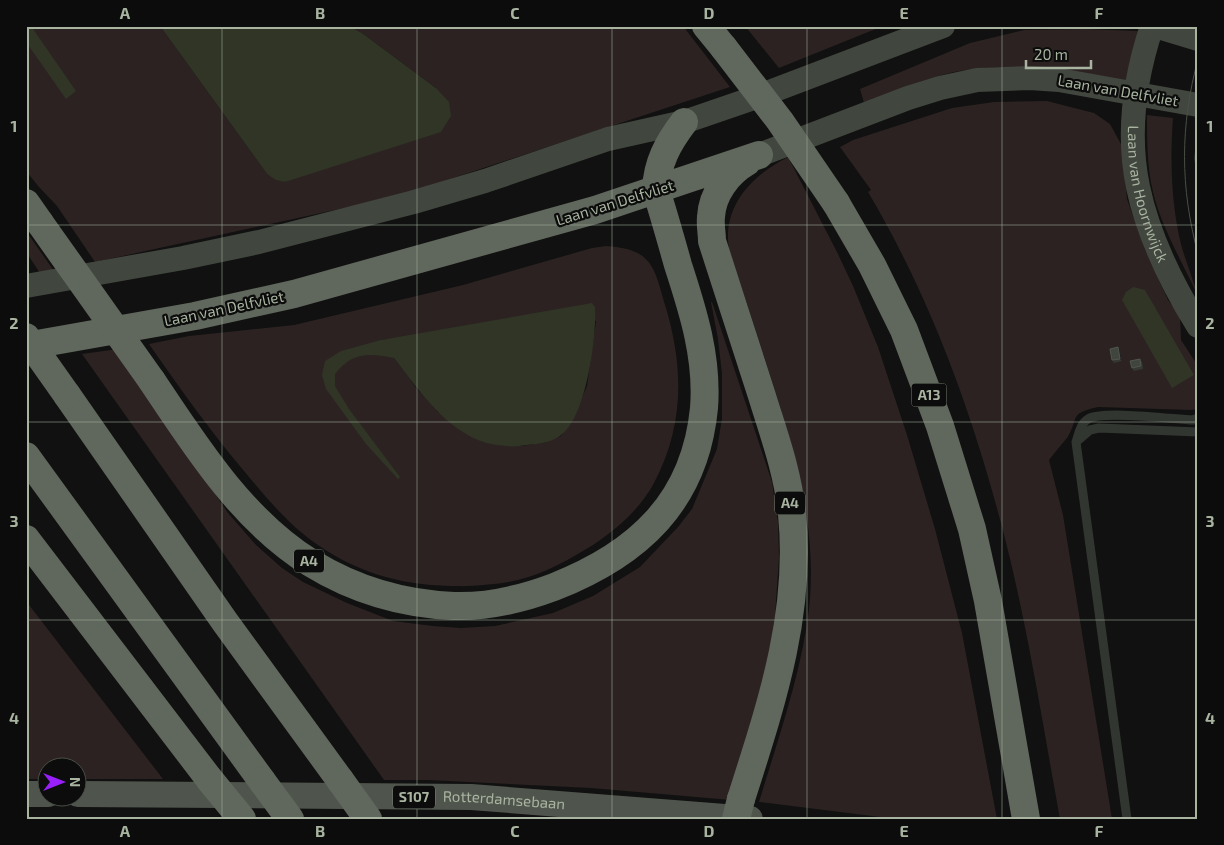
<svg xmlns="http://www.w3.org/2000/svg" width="1224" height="845" font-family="'Exo 2',sans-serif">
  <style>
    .green { fill: #2c2222; fill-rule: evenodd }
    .water { fill: #303526 }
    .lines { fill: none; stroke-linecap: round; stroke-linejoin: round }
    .lane { stroke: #323631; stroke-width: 9 }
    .secondary { stroke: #41463e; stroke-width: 24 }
    .primary { stroke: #4f554c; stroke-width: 26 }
    .highway { stroke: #60675c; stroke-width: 28 }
    .tram { stroke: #4a4f47; stroke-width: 1 }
    .highway-bridge { stroke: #60675c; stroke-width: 28 }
    .wall { fill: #343732 }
    .shaded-wall { fill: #202220 }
    .building { fill: #40453e; stroke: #50564d }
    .grid { fill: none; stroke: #a8b3a0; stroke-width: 1; stroke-opacity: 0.55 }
    .labels { text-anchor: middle; stroke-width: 4.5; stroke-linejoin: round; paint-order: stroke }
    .shield { fill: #0b0c0b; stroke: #798173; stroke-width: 1 }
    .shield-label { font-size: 14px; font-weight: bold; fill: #a8b3a0 }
    .street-label { font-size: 15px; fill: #a8b3a0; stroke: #0b0c0b }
    .neatline { fill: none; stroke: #a8b3a0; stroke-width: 2 }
    .grid-label { font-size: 16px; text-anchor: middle; font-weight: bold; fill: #a8b3a0 }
  </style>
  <rect width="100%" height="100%" fill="#101110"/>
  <path class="green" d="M 26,26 L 160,26 L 267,174 L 285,182 L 294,178 L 436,88 L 362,33 L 349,26 L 683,26 L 730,87 L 395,197 L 95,262 L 57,206 L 39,187 L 26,171 Z
    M 745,26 L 883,26 L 779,68 Z
    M 1085,29 L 1138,31 L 1129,82 C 1075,74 1021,62 966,70 C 931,75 897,91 864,103 L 860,89 L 970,43 L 1024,30 Z
    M 1047,101 L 1094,113 L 1110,124 L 1122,146 L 1127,199 L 1145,250 L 1168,300 L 1180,315 L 1181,340 L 1198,366 L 1198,409 L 1191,410 L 1098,407 C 1067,414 1080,418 1067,438 C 1061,445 1055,452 1049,460 L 1063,515 L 1112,819 L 1060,819 C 1042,721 1027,622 1002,527 C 971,409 930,297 868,192 L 871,190 L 840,147 L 853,140 L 952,108 L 994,102 Z
    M 1147,115 L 1173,118 C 1170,161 1171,206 1182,248 C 1187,264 1193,280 1198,296 C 1183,264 1161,226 1153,192 C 1147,167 1147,140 1147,115 Z
    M 788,157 L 837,252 L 853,286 L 878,347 L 907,435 L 935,529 L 962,633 L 997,819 L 896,819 L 759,802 C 778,739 801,675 809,609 C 818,527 794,448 769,372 C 756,331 743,291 729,250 C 722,206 751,176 788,157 Z
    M 26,231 L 54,271 L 40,273 L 26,252 Z
    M 606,246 C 654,249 654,268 666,308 C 684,369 684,426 654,483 C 640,509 617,529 593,545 C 570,559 544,574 518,580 C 501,584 484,585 467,586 C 412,587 364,577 318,545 C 291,527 270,502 249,477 C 213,435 181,390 149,344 L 189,336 L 294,325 L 463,285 L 592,248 ZM 596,321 L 587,386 L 571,423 L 561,436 L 547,442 L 522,446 L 502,446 L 438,412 L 417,389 L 381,340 Z
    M 711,302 L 712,302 L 772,482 L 778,522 L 779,557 L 774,631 L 768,662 L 731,800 L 591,788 L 428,780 L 384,780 L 82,354 L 118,349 L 228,513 L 256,545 L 282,568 L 303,582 L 347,603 L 393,621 L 433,626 L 461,628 L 495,626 L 553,613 L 593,596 L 640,567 L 678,527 L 692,509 L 717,449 L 722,418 L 722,374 L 718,339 Z
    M 26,601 L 163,779 L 78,779 L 78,768 L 48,768 L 47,779 L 26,779 Z"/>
  <path class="water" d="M 26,26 L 31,26 L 76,91 L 66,99 L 26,42 Z
    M 160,26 L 349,26 L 362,33 L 436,88 L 449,102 L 451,116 L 441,132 L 285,182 L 276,180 L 267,174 Z
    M 1133,287 L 1145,290 L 1194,375 L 1172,388 L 1122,300 L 1126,292 Z
    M 592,303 L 595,307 C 597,337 586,419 560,436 C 550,443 538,444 527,445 C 511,448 493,446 478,440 C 442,425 416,387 394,358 C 367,353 353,352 335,374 L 335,386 L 349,409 L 400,477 L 398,479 L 366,444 L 326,389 L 322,375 L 325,361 L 341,351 L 381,340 Z"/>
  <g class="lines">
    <path class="lane" d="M 1076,442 L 1090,430 L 1099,428 L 1198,432
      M 1127,819 L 1076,442 C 1079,434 1080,424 1088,419 C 1102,410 1172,419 1193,420 L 1198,418"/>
    <g class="secondary">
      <path id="s1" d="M 1152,26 C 1135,77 1127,134 1138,187 C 1148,235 1172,284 1198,326"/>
      <path d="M 1155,26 L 1198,39"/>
      <path d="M 759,155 L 908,98 L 940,88 L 977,80 L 1030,78 L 1059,80 L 1198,105"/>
      <path d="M 26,286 L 183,258 L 259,242 L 414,202 L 485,181 L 608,139 L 684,122 L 751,99 L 943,26"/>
    </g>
    <g class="primary">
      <path d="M 26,794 L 48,794"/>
      <path id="s2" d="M 78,794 L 471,797 L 750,819"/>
    </g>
    <path class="highway" d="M 706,26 L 724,48
      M 26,203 L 40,223
      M 836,203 L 872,265 L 904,330 L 940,426 L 972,529 L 988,601 L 1026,819
      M 26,346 L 195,316 L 294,294 L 595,210 L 759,155
      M 152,381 C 196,447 242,520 311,563 C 355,590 403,604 454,606 C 488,607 522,599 554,587 C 638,554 695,502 704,408 C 708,358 693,311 678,265 C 671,240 664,215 656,190 C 657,163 668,143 684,122
      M 67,395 L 225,622 L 340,780
      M 26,456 L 262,781
      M 26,539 L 210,780
      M 741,799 C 771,705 802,614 792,514 C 788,473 774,435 762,396 C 745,344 729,293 712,241 C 712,233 710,225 711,217 C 712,194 728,173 747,162"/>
    <path class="tram" d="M 1198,59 C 1180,126 1180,187 1198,254
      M 1198,117 L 1195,158 L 1198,190"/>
    <path class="highway-bridge" d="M 724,48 L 780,121 L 836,203
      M 40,223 L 152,381
      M 26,337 L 67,395
      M 210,780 L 242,819
      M 340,780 L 368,819
      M 262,781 L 290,819
      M 736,819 L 741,799"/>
  </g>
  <path class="wall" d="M 1120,350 L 1122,361 L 1114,363 L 1112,360 Z
    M 1142,361 L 1143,369 L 1134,371 L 1132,368 Z"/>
  <path class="shaded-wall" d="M 1118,347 L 1120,350 L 1122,361 L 1120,359 Z"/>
  <path class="building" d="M 1118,347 L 1120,359 L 1112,360 L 1110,349 Z
    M 1140,359 L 1141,366 L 1132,368 L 1130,361 Z"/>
  <path class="grid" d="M 222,26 L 222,819M 417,26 L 417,819M 612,26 L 612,819M 807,26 L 807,819M 1002,26 L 1002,819M 26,225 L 1198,225M 26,422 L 1198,422M 26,620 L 1198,620"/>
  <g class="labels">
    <g class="shield">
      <rect x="911.5" y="383.5" width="35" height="23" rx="4"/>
      <rect x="775" y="491.5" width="30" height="23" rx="4"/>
      <rect x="294" y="549.5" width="30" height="23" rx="4"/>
      <rect x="393" y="785.5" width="42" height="23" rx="4"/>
    </g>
    <g class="shield-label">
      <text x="929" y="400">A13</text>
      <text x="790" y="508">A4</text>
      <text x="309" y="566">A4</text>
      <text x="414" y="802">S107</text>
    </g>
    <g class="street-label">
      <text transform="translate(1118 91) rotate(10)" y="5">Laan van Delfvliet</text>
      <text dy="5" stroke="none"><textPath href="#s1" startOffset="172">Laan van Hoornwijck</textPath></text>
      <text transform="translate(615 203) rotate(-17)" y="5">Laan van Delfvliet</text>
      <text transform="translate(224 309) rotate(-12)" y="5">Laan van Delfvliet</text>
      <text dy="5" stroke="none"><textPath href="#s2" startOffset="426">Rotterdamsebaan</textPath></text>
    </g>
  </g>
  <rect width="1224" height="845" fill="none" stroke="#0b0c0b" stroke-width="55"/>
  <g transform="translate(62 782) rotate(90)"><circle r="24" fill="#0b0c0b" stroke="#4a4f47"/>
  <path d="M0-4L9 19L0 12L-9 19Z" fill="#9920f9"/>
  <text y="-8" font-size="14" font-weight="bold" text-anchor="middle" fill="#a8b3a0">N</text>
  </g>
  <path d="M1026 60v8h65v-8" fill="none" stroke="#a8b3a0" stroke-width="2.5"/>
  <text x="1034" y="60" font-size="15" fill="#a8b3a0" stroke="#0b0c0b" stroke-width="4" paint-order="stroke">20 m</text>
  <rect x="28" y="28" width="1168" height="790" class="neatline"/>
  <g class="grid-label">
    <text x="125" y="19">A</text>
    <text x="320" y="19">B</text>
    <text x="515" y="19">C</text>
    <text x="709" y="19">D</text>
    <text x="904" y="19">E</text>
    <text x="1099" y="19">F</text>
    <text x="14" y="132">1</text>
    <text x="1210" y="132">1</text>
    <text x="14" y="329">2</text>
    <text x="1210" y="329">2</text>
    <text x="14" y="527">3</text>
    <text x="1210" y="527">3</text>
    <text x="14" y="724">4</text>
    <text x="1210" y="724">4</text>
    <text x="125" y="837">A</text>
    <text x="320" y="837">B</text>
    <text x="515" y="837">C</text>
    <text x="709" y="837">D</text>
    <text x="904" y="837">E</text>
    <text x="1099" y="837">F</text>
  </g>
</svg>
